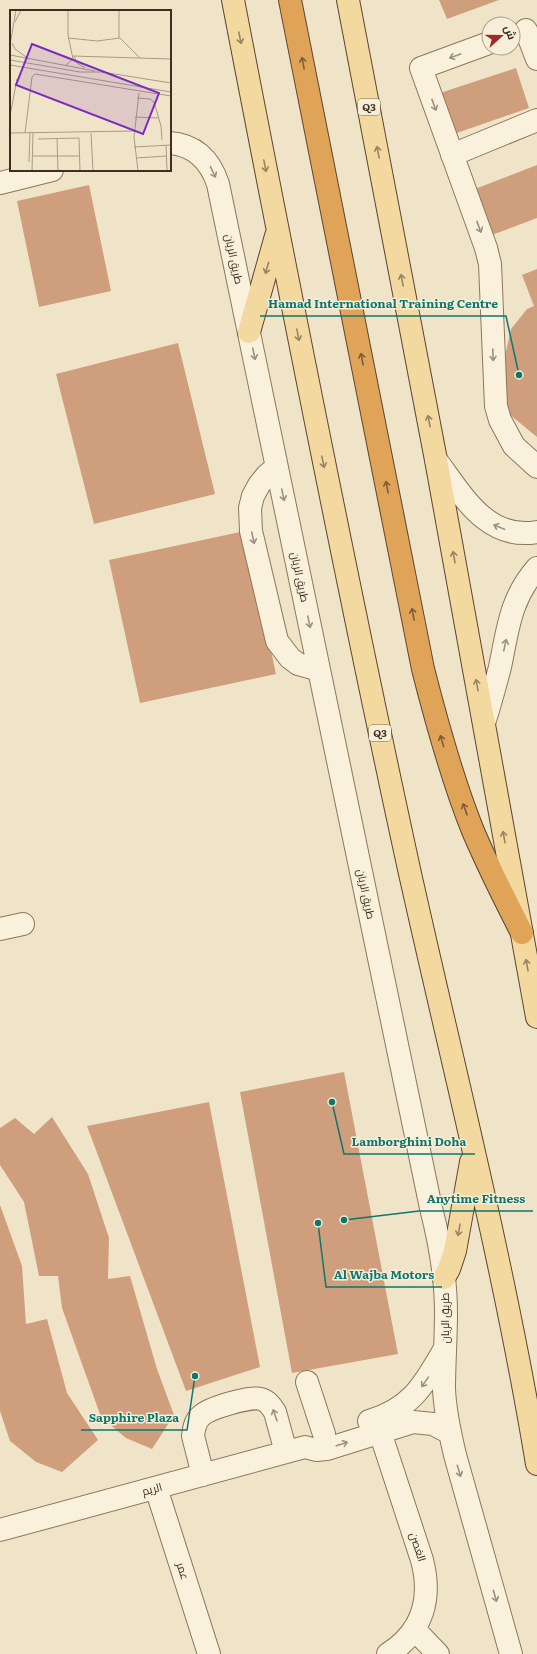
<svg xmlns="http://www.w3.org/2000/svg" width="537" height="1654" font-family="Literata,Cairo,serif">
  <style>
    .building { fill: #cf9f7d }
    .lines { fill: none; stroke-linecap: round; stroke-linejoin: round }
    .minor-casing { stroke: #8d765c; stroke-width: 24 }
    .major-casing { stroke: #5b4430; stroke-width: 24 }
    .highway-casing { stroke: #5b4430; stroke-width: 24 }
    .minor { stroke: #faf1dc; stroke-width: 22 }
    .major { stroke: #f3d9a0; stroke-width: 22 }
    .highway { stroke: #e0a458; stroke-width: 22 }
    .oneway { stroke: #988460 }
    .oneway2 { stroke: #9c907e }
    .oneway3 { stroke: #7e5d36 }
    .labels { text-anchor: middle; stroke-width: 3; stroke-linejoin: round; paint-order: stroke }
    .shield { fill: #f7eed8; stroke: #756857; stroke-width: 1 }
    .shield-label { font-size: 10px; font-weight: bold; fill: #3d2e20 }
    .street-label { font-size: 11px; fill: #3d2e20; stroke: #f7eed8 }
    .inset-road { fill: none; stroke: #a89b85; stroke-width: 1 }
    .view { fill: #7b2cbf; fill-opacity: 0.15; stroke: #7b2cbf; stroke-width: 2 }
    .inset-edge { fill: none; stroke: #3d2e20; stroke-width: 2 }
    .leader { fill: none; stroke: #0f766e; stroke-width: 1.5 }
    .callout-dot { fill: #0f766e; stroke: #f7eed8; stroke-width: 1.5 }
    .callout-label { font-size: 12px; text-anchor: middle; font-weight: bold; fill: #0f766e; stroke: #f7eed8; stroke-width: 3; stroke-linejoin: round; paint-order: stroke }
  </style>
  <rect width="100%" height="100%" fill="#f0e4c8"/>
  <path class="building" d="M 439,0 L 499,0 L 447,19 Z
    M 516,68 L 529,108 L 454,134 L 440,93 Z
    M 537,165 L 537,218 L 492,235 L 475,189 Z
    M 89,185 L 111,291 L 39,307 L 17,201 Z
    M 537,269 L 537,437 L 509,414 L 498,388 L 511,329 L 527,309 L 534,306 L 522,275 Z
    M 178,343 L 215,494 L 94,524 L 56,374 Z
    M 245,531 L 276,674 L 140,703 L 109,560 Z
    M 344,1072 L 398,1354 L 292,1373 L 240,1092 Z
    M 209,1102 L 260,1367 L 186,1391 L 87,1126 Z
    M 52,1117 L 88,1174 L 109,1238 L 108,1279 L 130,1276 L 157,1369 L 174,1415 L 152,1449 L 126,1438 L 101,1417 L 62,1308 L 58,1276 L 39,1276 L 24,1202 L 0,1165 L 0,1128 L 15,1118 L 34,1134 Z
    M 0,1205 L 22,1266 L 26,1324 L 47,1319 L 67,1393 L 98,1440 L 62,1472 L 36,1462 L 10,1441 L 0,1411 Z"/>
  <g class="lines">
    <g class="minor-casing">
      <path id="minor" d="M 526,30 L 537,59
        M 489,43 L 421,68 L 486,248 L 490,264 L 496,406 L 500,420 L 514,446 L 537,467
        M 170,143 C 195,145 210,160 218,184 L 431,1208 C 440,1243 446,1278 446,1313 C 446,1339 444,1364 444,1389 C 445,1412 450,1434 455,1455 L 511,1654
        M 452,155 L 537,120
        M 0,183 L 52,170
        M 436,460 C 462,494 486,541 537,532
        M 277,467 L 267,475 L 259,485 L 253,496 L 250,508 L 251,531 L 277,641 L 290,658 L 298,664 L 319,670
        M 484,723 C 490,705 495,686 500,667 C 508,629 510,599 537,568
        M 0,929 L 23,924
        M 307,1382 L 324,1434
        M 369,1421 C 411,1409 424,1385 444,1350
        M 380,1432 L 422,1560 C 432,1598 423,1632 388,1654
        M 203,1475 L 193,1436 C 194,1428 195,1421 201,1416 C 209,1408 250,1396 261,1399 C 268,1401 271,1406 275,1412 L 286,1452
        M 156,1488 L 209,1654
        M 0,1530 L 305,1447 L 316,1450 L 327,1449 L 413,1422 L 433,1424 L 450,1433
        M 414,1629 L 438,1654"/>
    </g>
    <g class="major-casing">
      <path id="major" d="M 233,0 C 289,290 346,580 409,869 C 453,1067 504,1264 537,1464
        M 348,0 L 436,460 L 537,1017
        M 249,332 L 276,236
        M 444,1278 L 449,1269 L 455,1251 L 471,1162"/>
    </g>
    <g class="highway-casing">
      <path id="highway" d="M 290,0 L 423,669 C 437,724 452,779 473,831 C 488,866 505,900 522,933"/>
    </g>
    <use href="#minor" class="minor"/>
    <use href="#major" class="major"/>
    <use href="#highway" class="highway"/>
  </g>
  <defs><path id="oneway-shaft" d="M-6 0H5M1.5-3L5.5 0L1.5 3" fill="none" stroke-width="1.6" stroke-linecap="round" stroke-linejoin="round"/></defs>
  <g class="oneway">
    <use href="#oneway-shaft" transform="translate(240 38) rotate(79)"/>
    <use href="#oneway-shaft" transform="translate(378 152) rotate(-101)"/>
    <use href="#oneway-shaft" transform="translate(265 166) rotate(79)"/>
    <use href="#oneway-shaft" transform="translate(267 268) rotate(106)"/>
    <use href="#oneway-shaft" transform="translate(402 280) rotate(-101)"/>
    <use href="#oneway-shaft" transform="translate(298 335) rotate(79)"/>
    <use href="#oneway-shaft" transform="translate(429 421) rotate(-101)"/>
    <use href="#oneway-shaft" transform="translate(323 462) rotate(78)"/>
    <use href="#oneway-shaft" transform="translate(454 557) rotate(-100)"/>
    <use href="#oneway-shaft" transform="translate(477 685) rotate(-100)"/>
    <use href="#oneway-shaft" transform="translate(504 837) rotate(-100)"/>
    <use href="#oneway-shaft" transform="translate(527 965) rotate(-100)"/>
    <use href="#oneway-shaft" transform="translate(459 1230) rotate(100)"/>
  </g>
  <g class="oneway2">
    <use href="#oneway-shaft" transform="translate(455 56) rotate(160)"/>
    <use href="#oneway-shaft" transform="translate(434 105) rotate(70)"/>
    <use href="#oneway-shaft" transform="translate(213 172) rotate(65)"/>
    <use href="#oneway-shaft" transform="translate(479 227) rotate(70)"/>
    <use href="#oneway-shaft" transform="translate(254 354) rotate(78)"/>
    <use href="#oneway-shaft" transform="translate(493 355) rotate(88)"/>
    <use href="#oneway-shaft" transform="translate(283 495) rotate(78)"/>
    <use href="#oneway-shaft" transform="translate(499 527) rotate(-158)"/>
    <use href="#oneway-shaft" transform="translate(253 538) rotate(78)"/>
    <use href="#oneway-shaft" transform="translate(309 622) rotate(78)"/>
    <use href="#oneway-shaft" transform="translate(505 645) rotate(-78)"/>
    <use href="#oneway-shaft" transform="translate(425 1382) rotate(125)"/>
    <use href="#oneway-shaft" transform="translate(275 1415) rotate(-109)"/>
    <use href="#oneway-shaft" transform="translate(342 1444) rotate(-18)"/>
    <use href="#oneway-shaft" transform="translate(459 1471) rotate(73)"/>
    <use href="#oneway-shaft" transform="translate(495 1596) rotate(74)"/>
  </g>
  <g class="oneway3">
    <use href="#oneway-shaft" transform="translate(303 63) rotate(-101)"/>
    <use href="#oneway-shaft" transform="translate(362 359) rotate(-101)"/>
    <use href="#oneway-shaft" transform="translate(387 487) rotate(-101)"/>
    <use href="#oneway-shaft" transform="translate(413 614) rotate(-101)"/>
    <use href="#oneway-shaft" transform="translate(442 741) rotate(-107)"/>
    <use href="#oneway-shaft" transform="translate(465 809) rotate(-110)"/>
  </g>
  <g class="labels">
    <g class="shield">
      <rect x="358" y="99" width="22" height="16" rx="3"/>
      <rect x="369" y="725" width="22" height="16" rx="3"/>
    </g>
    <g class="shield-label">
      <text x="369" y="111">Q3</text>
      <text x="380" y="737">Q3</text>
    </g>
    <g class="street-label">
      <text transform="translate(234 259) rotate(78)" y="4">طريق الريان</text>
      <text transform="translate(300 577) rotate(78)" y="4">طريق الريان</text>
      <text transform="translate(366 894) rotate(78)" y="4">طريق الريان</text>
      <text transform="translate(445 1318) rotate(-90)" y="4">طريق الريان</text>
      <text transform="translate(152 1489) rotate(-15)" y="4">الريم</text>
      <text transform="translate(418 1547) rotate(72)" y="4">الغصن</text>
      <text transform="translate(183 1571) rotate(72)" y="4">عمر</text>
    </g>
  </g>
  <g transform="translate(10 10)">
    <rect width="161" height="161" fill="#f0e4c8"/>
    <path class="inset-road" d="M 109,0 L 109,28M 5,12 L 11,0M 58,28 L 87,31 L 110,28M 110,28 L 130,48M 2,33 L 5,39 L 19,49M 0,35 L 6,0M 0,45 L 85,61M 63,46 L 161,49M 64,46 L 67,53 L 75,58M 0,50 L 70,62 L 93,62M 0,55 L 161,82M 56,55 L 63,49 L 58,25 L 58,0M 92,62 L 161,73M 127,88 L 140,89 L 144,92 L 151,116 L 152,130M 0,106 L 7,69M 125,107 L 148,108M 0,123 L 124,121M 15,123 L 22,67 L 25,64 L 161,86M 81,123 L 83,161M 47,128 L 48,161M 28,129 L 69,128 L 70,161M 156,135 L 157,161M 124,137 L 161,135M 22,146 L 70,146M 126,148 L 156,146M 19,152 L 20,123M 22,161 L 23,123M 128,161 L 124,127 L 129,83"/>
    <path class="view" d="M 22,34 L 149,83 L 133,124 L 6,75 Z"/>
    <rect width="161" height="161" class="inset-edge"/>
  </g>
  <path class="leader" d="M519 375L506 316H260M332 1102L344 1154H475M344 1220L419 1211H533M318 1223L326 1287H442M195 1376L187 1430H81"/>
  <g class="callout-dot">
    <circle cx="519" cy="375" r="4"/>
    <circle cx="332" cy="1102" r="4"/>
    <circle cx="344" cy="1220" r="4"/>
    <circle cx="318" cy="1223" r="4"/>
    <circle cx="195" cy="1376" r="4"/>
  </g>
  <g class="callout-label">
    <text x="383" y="308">Hamad International Training Centre</text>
    <text x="409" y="1146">Lamborghini Doha</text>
    <text x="476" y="1203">Anytime Fitness</text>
    <text x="384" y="1279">Al Wajba Motors</text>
    <text x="134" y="1422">Sapphire Plaza</text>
  </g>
  <g transform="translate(501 36) rotate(69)"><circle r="19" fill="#f7eed8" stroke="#ada18e"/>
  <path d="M0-3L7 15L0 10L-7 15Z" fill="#9e2a2b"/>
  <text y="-6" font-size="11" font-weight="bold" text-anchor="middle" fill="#3d2e20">ش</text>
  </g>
</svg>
